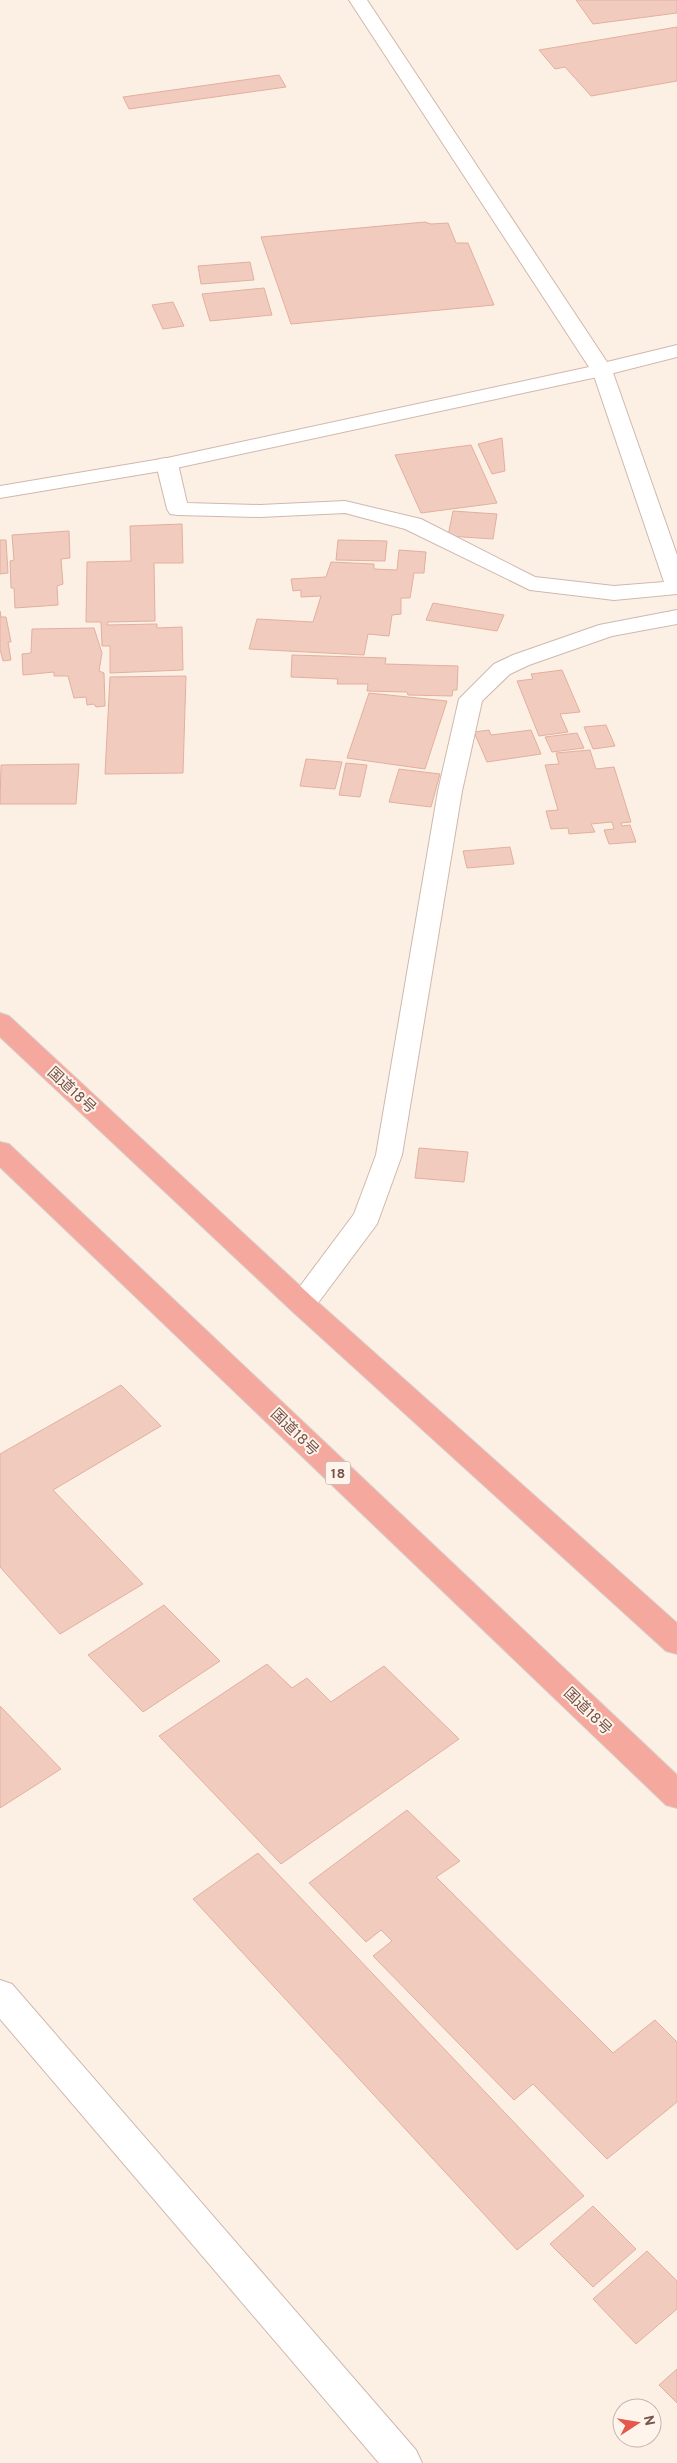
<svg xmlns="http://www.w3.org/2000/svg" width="677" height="2463" font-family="Overpass,'Noto Sans JP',sans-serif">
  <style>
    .building { fill: #f1cbbd; stroke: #e3af9e }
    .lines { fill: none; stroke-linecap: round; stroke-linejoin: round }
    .street-casing { stroke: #cfb8ae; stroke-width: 2 }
    .secondary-casing { stroke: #d2b7ac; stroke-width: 2 }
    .highway-casing { stroke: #d8cfcc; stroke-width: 2 }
    .street { fill: #fff; fill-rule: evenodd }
    .secondary { fill: #fff; fill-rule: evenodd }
    .highway { fill: #f5a89d; fill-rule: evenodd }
    .labels { text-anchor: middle; stroke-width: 4; stroke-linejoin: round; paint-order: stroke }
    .shield { fill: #fff4eb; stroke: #9e847a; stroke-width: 1 }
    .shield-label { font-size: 14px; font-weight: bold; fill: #75544a }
    .street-label { font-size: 15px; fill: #75544a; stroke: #fff4eb }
  </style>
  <rect width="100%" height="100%" fill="#fcf0e5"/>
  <path class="building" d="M 576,0 L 677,0 L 677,13 L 593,24 Z
    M 677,27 L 677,81 L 591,96 L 565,67 L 555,69 L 539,50 Z
    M 279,75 L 286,87 L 129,109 L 123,97 Z
    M 425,222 L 431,224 L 448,223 L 456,243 L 468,243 L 494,305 L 291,324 L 261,237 Z
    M 250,262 L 254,280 L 201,284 L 198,266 Z
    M 264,288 L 272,315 L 210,321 L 202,294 Z
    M 173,302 L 184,326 L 163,329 L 152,305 Z
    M 502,438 L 505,471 L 492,474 L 478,444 Z
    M 471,445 L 497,503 L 421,513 L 395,455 Z
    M 453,511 L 497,514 L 493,539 L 448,536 Z
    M 182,524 L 183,563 L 154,563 L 155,621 L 108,622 L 107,625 L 157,624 L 157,628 L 182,627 L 183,670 L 110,673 L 110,646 L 102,646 L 101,622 L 86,622 L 87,562 L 131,561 L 130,526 Z
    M 69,531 L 70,558 L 61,559 L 63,584 L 57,586 L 58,605 L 15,608 L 14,588 L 11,588 L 10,561 L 14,560 L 12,535 Z
    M 0,540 L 6,540 L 8,573 L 0,574 Z
    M 338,540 L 387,541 L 385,561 L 336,560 Z
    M 399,550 L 426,552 L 424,573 L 414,573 L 410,598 L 401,598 L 401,614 L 392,615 L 389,636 L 368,634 L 364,655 L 249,649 L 257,619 L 313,622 L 321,596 L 301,597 L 301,590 L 293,591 L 291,579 L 326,577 L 331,562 L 374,564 L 374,569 L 397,570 Z
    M 433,603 L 504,615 L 497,631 L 426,620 Z
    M 0,611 L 1,617 L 6,617 L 11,642 L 8,642 L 11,660 L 3,661 L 0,649 Z
    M 94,628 L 102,653 L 99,671 L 104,673 L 105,706 L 96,707 L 94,704 L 87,705 L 86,697 L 74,698 L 68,676 L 54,676 L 54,672 L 23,675 L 22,654 L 31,653 L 32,629 Z
    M 292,655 L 386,658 L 385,664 L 458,666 L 457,690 L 453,690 L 452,696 L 408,695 L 407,692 L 367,691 L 368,684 L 337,684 L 338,679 L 291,677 Z
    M 562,670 L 580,712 L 560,714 L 568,732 L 539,736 L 517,681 L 533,679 L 531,674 Z
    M 186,676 L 183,773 L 105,774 L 110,677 Z
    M 369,693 L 447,701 L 425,769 L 347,758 Z
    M 606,725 L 615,746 L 593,749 L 584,727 Z
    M 489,730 L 491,735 L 531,730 L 541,754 L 487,762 L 474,732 Z
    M 577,733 L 584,748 L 552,752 L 545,737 Z
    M 590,750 L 596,769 L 614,767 L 631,822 L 621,823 L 622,826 L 630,825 L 636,842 L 609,844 L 604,830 L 614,829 L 612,822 L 591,824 L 595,832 L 569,834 L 568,828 L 551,829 L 546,811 L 558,810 L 545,765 L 559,764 L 556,753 Z
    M 306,759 L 342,762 L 335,789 L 300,786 Z
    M 346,763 L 367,765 L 360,797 L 339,795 Z
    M 79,764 L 76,804 L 0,804 L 1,765 Z
    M 399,769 L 440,774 L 431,807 L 389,802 Z
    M 510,847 L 514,864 L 467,868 L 463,851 Z
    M 419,1148 L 468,1152 L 464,1182 L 415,1178 Z
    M 121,1385 L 161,1426 L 53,1490 L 143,1584 L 60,1634 L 0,1567 L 0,1454 Z
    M 164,1605 L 220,1661 L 143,1712 L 88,1655 Z
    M 267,1664 L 292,1688 L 307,1678 L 331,1702 L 384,1666 L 459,1739 L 281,1864 L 159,1736 Z
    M 0,1706 L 61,1769 L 0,1808 Z
    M 407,1810 L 460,1861 L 436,1877 L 613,2053 L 655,2020 L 677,2042 L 677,2102 L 607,2159 L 533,2084 L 514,2100 L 373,1956 L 392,1941 L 381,1930 L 366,1942 L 309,1883 Z
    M 258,1853 L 584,2196 L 517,2250 L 193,1899 Z
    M 593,2206 L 636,2249 L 593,2287 L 550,2244 Z
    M 647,2251 L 677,2281 L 677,2309 L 636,2344 L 593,2299 Z
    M 677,2369 L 677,2403 L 659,2385 Z"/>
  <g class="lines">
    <g class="street-casing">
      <path id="street" d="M 602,364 L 609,366 L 612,370 L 677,555 L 677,594 L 614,600 L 530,590 L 405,529 L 345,513 L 260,517 L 178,515 L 170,514 L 167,509 L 156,464 L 159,459 L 167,458 L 175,459 L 178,464 L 187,503 L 260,505 L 345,501 L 421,519 L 535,577 L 614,586 L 664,582 L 592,370 L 595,366 Z
        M 677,610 L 677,624 L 612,636 L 529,665 L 510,674 L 482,701 L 462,791 L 402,1155 L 377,1224 L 312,1311 L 302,1314 L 292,1311 L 288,1304 L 292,1297 L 354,1214 L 376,1155 L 438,791 L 459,699 L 494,664 L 513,655 L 599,625 Z
        M 0,1980 L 12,1984 L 416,2450 L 422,2463 L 379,2463 L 0,2019 Z"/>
    </g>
    <g class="secondary-casing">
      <path id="secondary" d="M 349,0 L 367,0 L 607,362 L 677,345 L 677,357 L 602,376 L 167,470 L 0,498 L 0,486 L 167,458 L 589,367 Z"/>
    </g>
    <g class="highway-casing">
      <path id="highway" d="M 0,1013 L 9,1016 L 312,1297 L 677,1623 L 677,1654 L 666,1651 L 292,1311 L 0,1037 Z
        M 0,1142 L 9,1144 L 677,1775 L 677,1808 L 666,1805 L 0,1167 Z"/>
    </g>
    <use href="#street" class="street"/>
    <use href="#secondary" class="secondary"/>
    <use href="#highway" class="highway"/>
  </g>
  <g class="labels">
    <rect class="shield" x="325.5" y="1461.5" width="25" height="23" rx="4"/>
    <g class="shield-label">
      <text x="338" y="1478">18</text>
    </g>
    <g class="street-label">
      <text transform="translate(72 1090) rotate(43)" y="5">国道18号</text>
      <text transform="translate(295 1432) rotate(44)" y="5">国道18号</text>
      <text transform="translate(588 1711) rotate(44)" y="5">国道18号</text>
    </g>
  </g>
  <g transform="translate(637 2423) rotate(78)"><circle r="24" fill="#fff4eb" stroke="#c8b4ab"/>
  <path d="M0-4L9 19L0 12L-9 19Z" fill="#e4594c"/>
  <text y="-8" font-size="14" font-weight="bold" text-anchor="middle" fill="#75544a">N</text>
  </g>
</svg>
